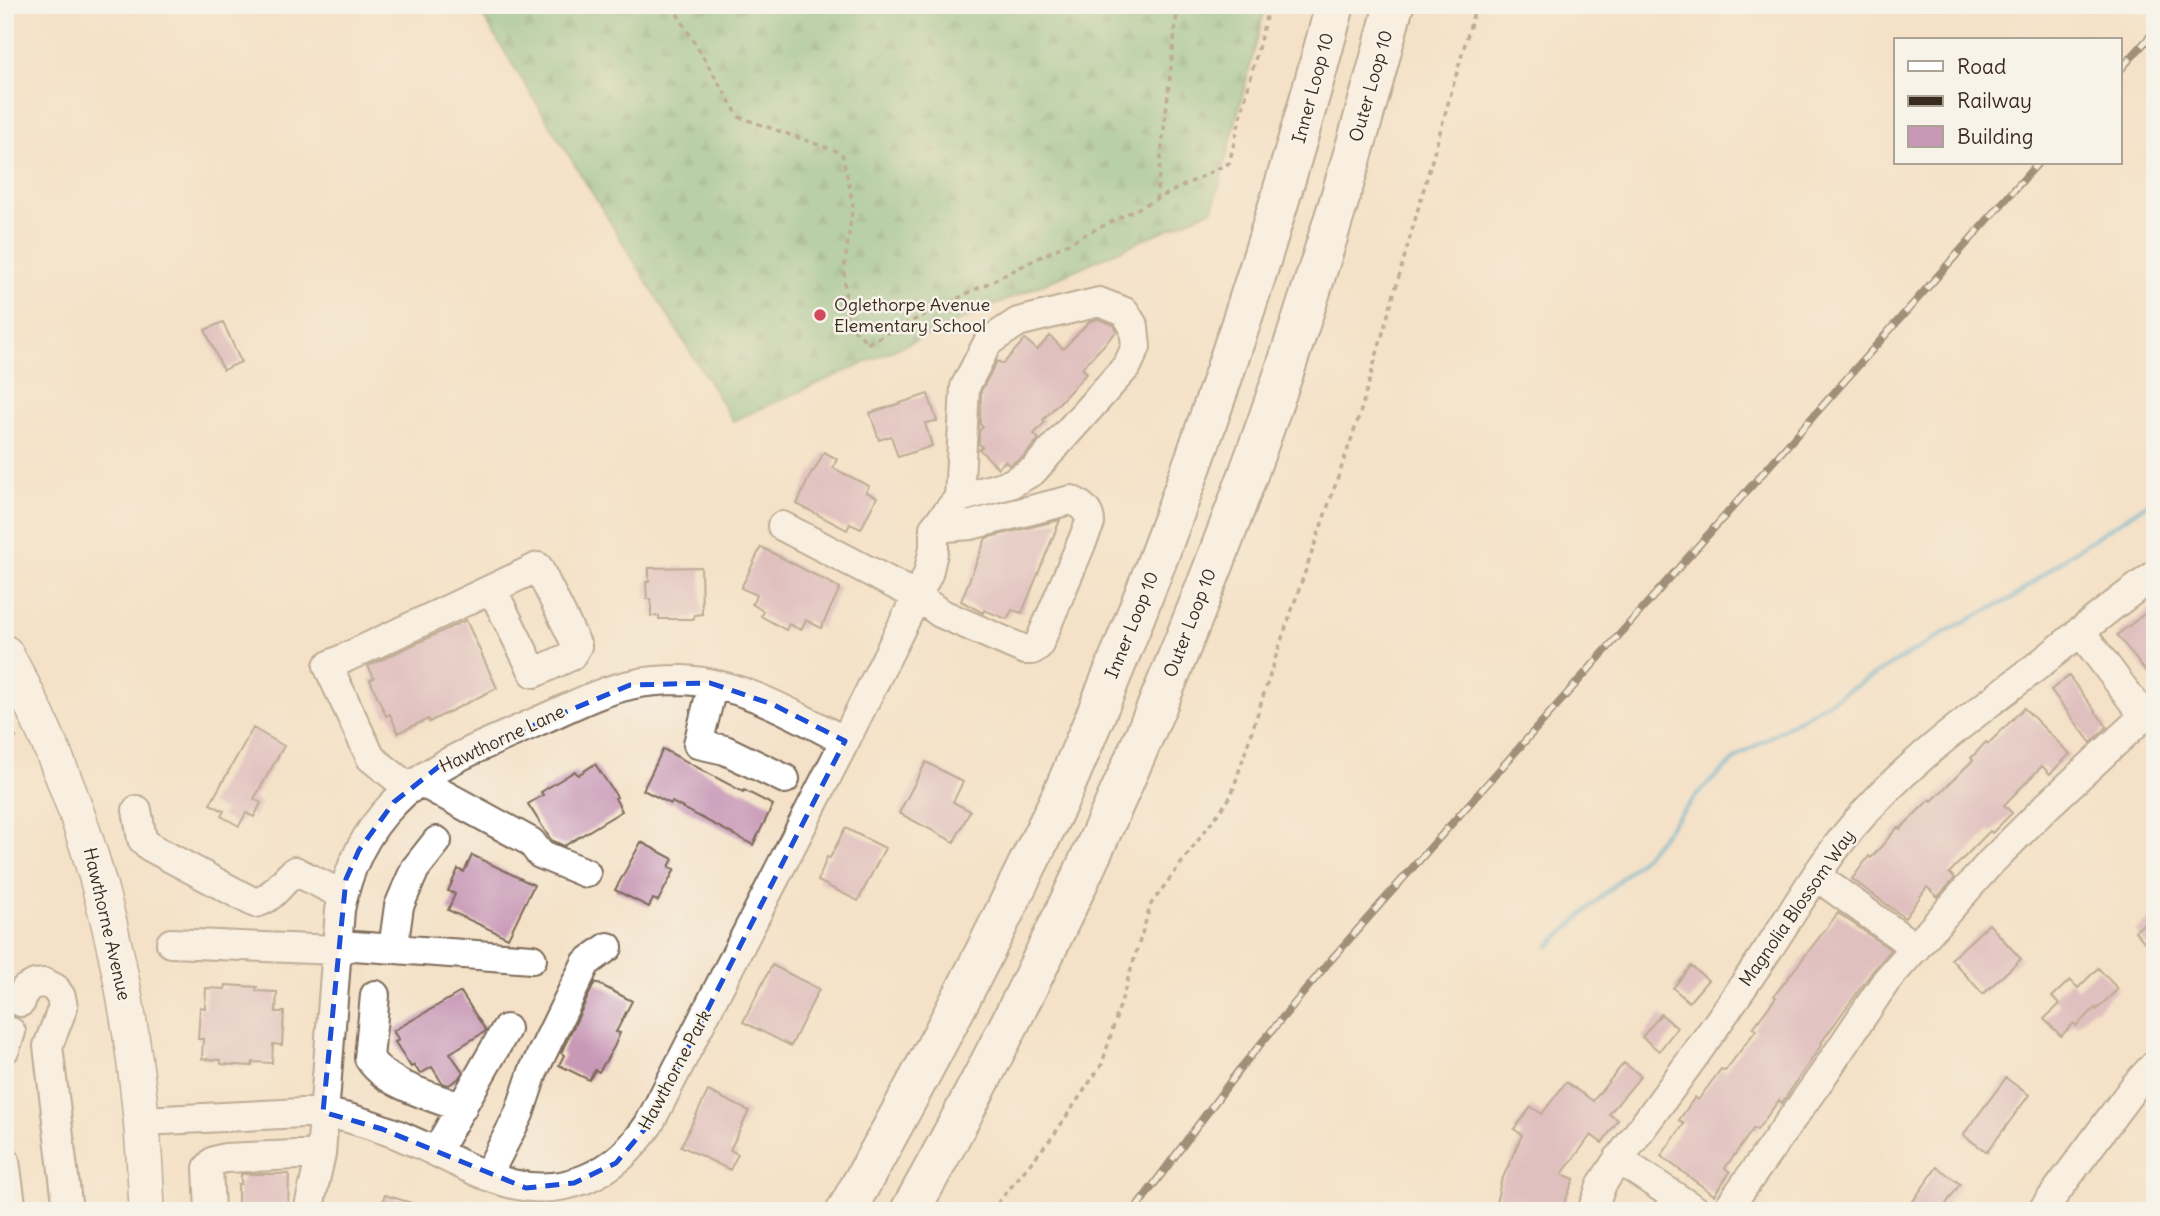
<svg xmlns="http://www.w3.org/2000/svg" width="2160" height="1216" font-family="Delius,sans-serif">
  <style>
    .forest { fill: url(#forest-firs); stroke: #56724f; stroke-width: 2 }
    .lines { fill: none; stroke-linecap: round; stroke-linejoin: round }
    .stream { stroke: #52a9cf; stroke-width: 5 }
    .building { fill: #c898b7 }
    .minor-casing { stroke: #7c6a59; stroke-width: 32 }
    .major-casing { stroke: #7c6a59; stroke-width: 38 }
    .highway-casing { stroke: #7c6a59; stroke-width: 42 }
    .path { stroke: #7c6a59; stroke-width: 3.5; stroke-dasharray: 5 5; stroke-linecap: butt }
    .minor { stroke: #fff; stroke-width: 28 }
    .major { stroke: #fff; stroke-width: 35 }
    .highway { stroke: #fff; stroke-width: 38 }
    .rail-casing { stroke: #3b2a1e; stroke-width: 8 }
    .rail { stroke: #f7f3e8; stroke-width: 5; stroke-dasharray: 16; stroke-linecap: butt }
    .marked { fill: none; stroke: #1d4ed8; stroke-width: 5; stroke-dasharray: 14 9; stroke-linejoin: round }
    .poi-dot { fill: #d1495b; stroke: #f7f3e8; stroke-width: 2.5 }
    .labels { text-anchor: middle; stroke-width: 5; stroke-linejoin: round; paint-order: stroke }
    .street-label { font-size: 18px; fill: #3b2a1e; stroke: #f7f3e8 }
    .poi-label { font-size: 18px; fill: #3b2a1e; stroke: #f7f3e8; text-anchor: start }
  </style>
  <defs>
    <pattern id="forest-firs" width="22" height="20" patternUnits="userSpaceOnUse" patternTransform="scale(1.75)"><rect width="22" height="20" fill="#72ba80"/><path d="M5 1l3.5 6h-7zM16 11l3.5 6h-7z" fill="#5f9768"/></pattern>
  </defs>
  <rect width="100%" height="100%" fill="#f7f3e8"/>
  <filter id="ink" filterUnits="userSpaceOnUse"><feTurbulence type="fractalNoise" baseFrequency=".0143" numOctaves="2"/><feDisplacementMap in="SourceGraphic" scale="14" xChannelSelector="R" yChannelSelector="G"/><feConvolveMatrix kernelMatrix="1 2 1 2 8 2 1 2 1" color-interpolation-filters="sRGB"/></filter>
  <filter id="wash" filterUnits="userSpaceOnUse"><feTurbulence type="fractalNoise" baseFrequency=".00686" numOctaves="4" result="noise"/><feDisplacementMap in="SourceGraphic" scale="28" xChannelSelector="R" yChannelSelector="G"/><feGaussianBlur stdDeviation="1.57" result="paint"/><feColorMatrix in="noise" values="0 0 0 0 0 0 0 0 0 0 0 0 0 0 0 0 0 1.4 0 .05"/><feComposite in="paint" operator="in"/></filter>
  <g filter="url(#wash)">
    <rect width="100%" height="100%" fill="#f4e1c7"/>
    <path class="forest" d="M 476,5 L 1266,5 L 1213,209 L 733,421 Z"/>
    <g class="lines">
      <path class="stream" d="M 1549,946 L 1643,858 L 1702,789 L 1740,755 L 1951,629 L 2014,597 L 2073,552 L 2155,499"/>
    </g>
    <g id="blocks">
      <path class="building" d="M 1098,319 L 1114,325 L 1117,331 L 1082,368 L 1087,373 L 1043,420 L 1045,422 L 1034,434 L 1039,439 L 1022,458 L 1009,465 L 1005,461 L 998,468 L 979,449 L 982,447 L 979,444 L 979,431 L 983,427 L 980,424 L 981,391 L 997,361 L 1003,364 L 1025,339 L 1037,350 L 1050,336 L 1063,349 L 1089,322 Z
        M 223,322 L 241,362 L 223,370 L 205,330 Z
        M 928,394 L 937,421 L 925,423 L 932,446 L 898,457 L 891,436 L 879,440 L 870,413 Z
        M 824,452 L 837,459 L 833,468 L 869,486 L 866,492 L 877,497 L 861,529 L 850,524 L 847,530 L 797,504 L 812,471 L 814,471 Z
        M 1060,520 L 1022,613 L 1012,610 L 1007,619 L 984,610 L 983,613 L 961,601 L 986,538 Z
        M 761,547 L 840,588 L 821,628 L 806,620 L 801,630 L 789,624 L 786,630 L 761,616 L 763,611 L 752,604 L 757,595 L 741,588 Z
        M 701,567 L 702,614 L 694,615 L 694,619 L 659,619 L 659,616 L 651,616 L 651,599 L 647,599 L 646,582 L 649,582 L 649,568 Z
        M 2155,606 L 2155,683 L 2117,635 Z
        M 466,620 L 497,688 L 429,722 L 428,719 L 398,733 L 390,714 L 386,716 L 370,680 L 374,678 L 368,666 Z
        M 2069,676 L 2107,727 L 2091,743 L 2051,690 Z
        M 2024,708 L 2070,754 L 2050,774 L 2042,766 L 2004,805 L 2012,813 L 1992,833 L 1990,831 L 1949,873 L 1955,878 L 1938,897 L 1927,887 L 1905,918 L 1852,879 L 1869,856 L 1871,858 L 1898,827 L 1900,829 L 1930,799 L 1932,801 L 1973,760 L 1971,758 L 1986,742 L 1988,744 Z
        M 253,728 L 284,746 L 254,799 L 261,803 L 254,817 L 246,813 L 239,826 L 221,816 L 224,811 L 210,804 Z
        M 663,749 L 743,792 L 744,790 L 773,805 L 753,845 L 672,802 L 671,804 L 643,790 Z
        M 926,762 L 963,782 L 953,802 L 970,811 L 954,842 L 899,813 Z
        M 595,764 L 617,797 L 615,798 L 622,811 L 564,846 L 551,840 L 528,804 L 543,795 L 541,792 L 575,771 L 578,775 Z
        M 845,828 L 885,848 L 858,901 L 818,881 L 827,857 L 830,858 Z
        M 641,842 L 673,859 L 669,867 L 675,869 L 658,901 L 653,899 L 649,907 L 615,890 Z
        M 472,855 L 534,885 L 508,938 L 448,910 L 455,894 L 448,891 L 458,869 L 464,872 Z
        M 1838,913 L 1891,950 L 1872,972 L 1821,1043 L 1822,1044 L 1782,1103 L 1779,1100 L 1757,1130 L 1754,1128 L 1725,1168 L 1730,1172 L 1714,1195 L 1661,1156 L 1684,1124 L 1679,1120 L 1695,1097 L 1698,1100 L 1721,1069 L 1725,1071 L 1756,1030 L 1753,1028 L 1776,997 L 1774,996 Z
        M 2155,915 L 2155,955 L 2135,931 Z
        M 1989,924 L 2021,959 L 1983,994 L 1951,959 Z
        M 772,965 L 819,989 L 791,1046 L 743,1022 Z
        M 1691,966 L 1708,980 L 1689,1002 L 1673,988 Z
        M 2098,968 L 2118,989 L 2096,1010 L 2095,1008 L 2076,1026 L 2074,1023 L 2061,1036 L 2044,1019 L 2060,1004 L 2052,997 L 2070,980 L 2078,988 Z
        M 595,982 L 632,1001 L 616,1032 L 620,1033 L 614,1047 L 599,1072 L 595,1070 L 589,1080 L 559,1065 L 564,1055 L 561,1053 Z
        M 226,985 L 257,987 L 256,991 L 277,992 L 276,1012 L 284,1012 L 282,1045 L 273,1044 L 272,1063 L 253,1062 L 252,1066 L 221,1064 L 221,1060 L 202,1059 L 203,1039 L 198,1039 L 200,1007 L 205,1008 L 206,988 L 225,989 Z
        M 461,992 L 486,1031 L 450,1053 L 463,1072 L 458,1079 L 449,1085 L 442,1083 L 432,1067 L 420,1074 L 414,1065 L 411,1067 L 395,1042 L 399,1040 L 393,1031 Z
        M 1661,1014 L 1677,1028 L 1659,1051 L 1642,1037 Z
        M 1624,1063 L 1641,1076 L 1609,1114 L 1618,1120 L 1602,1143 L 1591,1135 L 1562,1174 L 1574,1179 L 1561,1211 L 1494,1211 L 1501,1182 L 1522,1135 L 1514,1129 L 1531,1107 L 1542,1114 L 1566,1082 L 1593,1101 Z
        M 2006,1078 L 2029,1095 L 1987,1152 L 1963,1135 Z
        M 708,1091 L 749,1111 L 730,1150 L 738,1154 L 730,1170 L 681,1146 Z
        M 1937,1167 L 1960,1184 L 1941,1211 L 1906,1211 Z
        M 241,1174 L 289,1174 L 288,1211 L 238,1211 L 238,1184 L 241,1184 Z
        M 385,1195 L 425,1207 L 424,1211 L 379,1211 Z"/>
    </g>
  </g>
  <g filter="url(#ink)">
    <use href="#blocks" fill-opacity="0" stroke="#7c6a59" stroke-width="2"/>
    <g class="lines">
      <g class="minor-casing">
        <path id="minor" d="M 782,526 L 917,596 L 940,613 L 1025,650 L 1032,650 L 1038,646 L 1090,523 C 1090,511 1082,505 1071,500 L 971,525 L 934,528
          M 934,528 L 959,498 L 1010,484 L 1033,471 L 1127,366 L 1136,347 L 1134,327 L 1125,312 L 1099,302 L 1018,322 L 988,342 L 965,387 L 959,498
          M 2080,631 L 2144,716 L 2155,708
          M 713,684 L 698,744 L 725,750 L 785,779
          M 419,781 L 531,842 L 540,854 L 586,873
          M 410,789 L 371,758 L 328,666 L 538,567 L 577,646 L 571,656 L 534,673 L 492,589
          M 137,810 L 142,839 L 150,847 L 255,903 C 272,900 282,881 295,871 L 343,895
          M 1816,876 L 1916,948
          M 171,943 L 336,950 L 354,946 L 532,959
          M 393,949 L 399,906 L 415,869 L 437,841
          M 375,995 L 369,1058 C 385,1085 432,1096 462,1108
          M 21,1002 L 25,989 L 35,984 L 45,983 L 55,988 L 61,997 L 63,1007 L 48,1046 L 68,1211
          M 5,1049 L 11,1032
          M 143,1121 L 323,1112 C 356,1119 388,1129 419,1144 C 474,1169 523,1204 585,1179 C 614,1167 632,1149 649,1124 L 845,741 L 928,574 L 934,548 L 934,528
          M 436,1152 L 506,1029
          M 1618,1159 L 1697,1211
          M 5,1161 L 12,1211
          M 487,1176 L 519,1114 L 533,1072 L 586,963 L 608,947
          M 210,1211 L 208,1168 L 214,1161 L 225,1158 L 321,1154
          M 308,1211 L 321,1154 L 340,910 C 348,868 364,833 394,803 C 432,762 487,745 536,722 C 567,709 597,692 630,685 C 646,681 666,680 683,680 C 742,683 794,715 845,741
          M 1592,1211 L 1602,1184 L 1615,1164 C 1666,1096 1716,1027 1763,957 C 1793,913 1819,866 1853,826 C 1909,759 1982,710 2050,656 C 2085,628 2118,600 2155,575
          M 1726,1211 L 1821,1078 L 1886,981 L 1990,863 L 2047,806 L 2144,716
          M 2042,1211 L 2134,1087 L 2155,1064"/>
      </g>
      <g class="major-casing">
        <path id="major" d="M 5,653 C 100,824 140,1016 147,1211"/>
      </g>
      <g class="highway-casing">
        <path id="highway" d="M 846,1211 C 907,1102 966,993 1020,880 C 1035,849 1052,817 1066,785 C 1176,531 1264,273 1335,5
          M 910,1211 C 1122,832 1285,426 1394,5"/>
      </g>
      <path class="path" d="M 672,5 L 739,117 L 842,153 L 853,204 L 844,270 L 847,322 L 868,343 L 1229,163 L 1269,5
        M 1156,200 L 1178,5
        M 5,719 L 16,739
        M 991,1211 L 1053,1136 L 1102,1064 L 1151,904 L 1231,796 L 1280,644 L 1359,417 L 1476,5"/>
      <use href="#minor" class="minor"/>
      <use href="#major" class="major"/>
      <use href="#highway" class="highway"/>
      <g class="rail-casing">
        <path id="rail" d="M 2120,70 L 2155,31
          M 1134,1211 L 1239,1070 L 1329,962 L 2038,163"/>
      </g>
      <use href="#rail" class="rail"/>
    </g>
  </g>
  <path d="M0 0H2160V1216H0ZM 710,683 L 772,704 L 845,741 L 649,1124 L 616,1163 L 574,1183 L 526,1188 L 382,1129 L 323,1112 L 346,879 L 359,850 L 394,802 L 442,764 L 630,685 Z" fill="#f4e1c7" fill-opacity=".55" fill-rule="evenodd"/>
  <path class="marked" d="M 710,683 L 772,704 L 845,741 L 649,1124 L 616,1163 L 574,1183 L 526,1188 L 382,1129 L 323,1112 L 346,879 L 359,850 L 394,802 L 442,764 L 630,685 Z"/>
  <circle class="poi-dot" cx="820" cy="315" r="7"/>
  <g class="labels">
    <g class="street-label">
      <text transform="translate(1371 86) rotate(-74)" y="6">Outer Loop 10</text>
      <text transform="translate(1313 88) rotate(-75)" y="6">Inner Loop 10</text>
      <text transform="translate(1190 623) rotate(-69)" y="6">Outer Loop 10</text>
      <text transform="translate(1132 625) rotate(-68)" y="6">Inner Loop 10</text>
      <text transform="translate(502 739) rotate(-25)" y="6">Hawthorne Lane</text>
      <text transform="translate(1797 908) rotate(-55)" y="6">Magnolia Blossom Way</text>
      <text transform="translate(107 924) rotate(77)" y="6">Hawthorne Avenue</text>
      <text transform="translate(675 1070) rotate(-62)" y="6">Hawthorne Park</text>
    </g>
    <g class="poi-label">
      <text x="834" y="311">Oglethorpe Avenue<tspan x="834" dy="21">Elementary School</tspan></text>
    </g>
  </g>
  <rect width="2160" height="1216" fill="none" stroke="#f7f3e8" stroke-width="28"/>
  <rect x="1894" y="38" width="228" height="126" fill="#f7f3e8" stroke="#aca397" stroke-width="2"/>
  <rect x="1908" y="61" width="35" height="10" fill="#ffffff" stroke="#aca397" stroke-width="2"/>
  <text x="1957" y="74" font-size="21" fill="#3b2a1e">Road</text>
  <rect x="1908" y="96" width="35" height="10" fill="#3b2a1e" stroke="#aca397" stroke-width="2"/>
  <text x="1957" y="108" font-size="21" fill="#3b2a1e">Railway</text>
  <rect x="1908" y="126" width="35" height="21" fill="#c898b7" stroke="#aca397" stroke-width="2"/>
  <text x="1957" y="144" font-size="21" fill="#3b2a1e">Building</text>
</svg>
